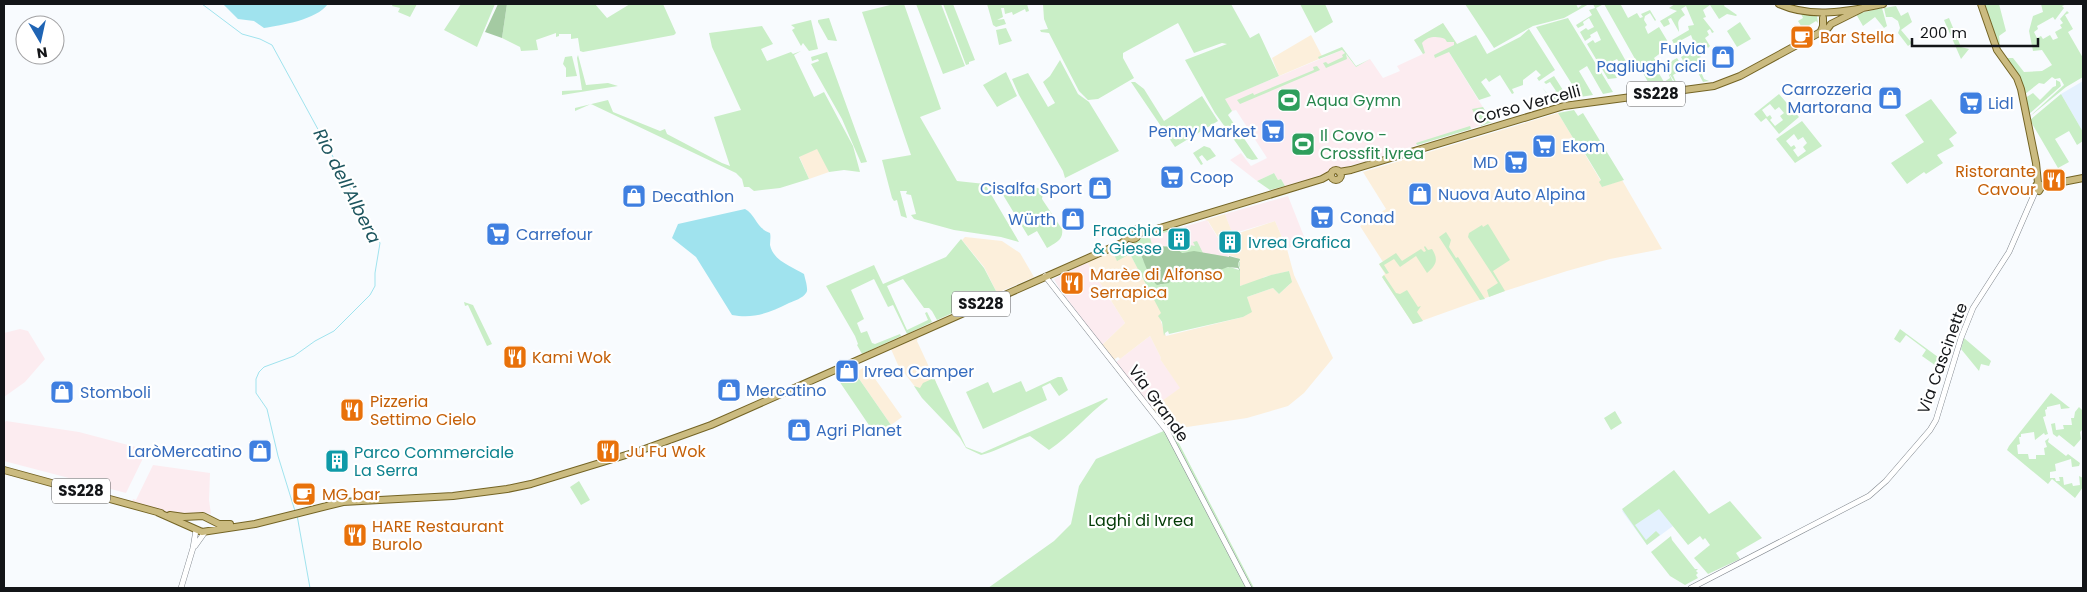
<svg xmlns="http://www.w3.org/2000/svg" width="2087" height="592" font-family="Poppins,sans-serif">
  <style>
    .commercial { fill: #fcecf0 }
    .industrial { fill: #fcefdb }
    .built { fill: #e4f1fe }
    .green { fill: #c9eec6; fill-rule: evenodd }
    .forest { fill: #a4caa2 }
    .water { fill: #a0e3ee }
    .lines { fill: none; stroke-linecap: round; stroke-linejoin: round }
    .stream { stroke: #a0e3ee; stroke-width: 1 }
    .minor-casing { stroke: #81878e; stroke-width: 6 }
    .major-casing { stroke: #746424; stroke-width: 8 }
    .minor { stroke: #fff; stroke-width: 5 }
    .major { stroke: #cbbb80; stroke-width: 6 }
    .labels { text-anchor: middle; stroke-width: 4.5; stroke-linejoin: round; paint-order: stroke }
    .shield { fill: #fff; stroke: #5a5b5d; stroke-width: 1 }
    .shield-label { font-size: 15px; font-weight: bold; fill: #131518 }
    .food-label { font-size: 16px; fill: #c56008; stroke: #fff; text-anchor: start }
    .shop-label { font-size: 16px; fill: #366cbe; stroke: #fff; text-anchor: start }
    .leisure-label { font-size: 16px; fill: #27864d; stroke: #fff; text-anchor: start }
    .street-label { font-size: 16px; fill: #131518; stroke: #fff }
    .culture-label { font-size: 16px; fill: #0d838f; stroke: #fff; text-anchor: start }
    .park-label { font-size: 16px; fill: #013a04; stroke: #fff }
    .water-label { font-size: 18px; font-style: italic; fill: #1e565f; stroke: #fff }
  </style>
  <rect width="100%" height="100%" fill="#f8fbfe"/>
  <path class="commercial" d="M 1443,23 L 1457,44 L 1447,49 L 1492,122 L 1285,186 L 1281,179 L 1278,180 L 1274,173 L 1257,181 L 1230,160 L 1241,153 L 1251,166 L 1267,158 L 1236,110 L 1232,111 L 1224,99 L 1342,50 L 1356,67 L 1370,59 L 1383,78 L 1400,71 L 1397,66 L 1423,54 L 1414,40 Z
    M 1288,196 L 1305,239 L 1287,249 L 1275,221 L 1238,232 L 1233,236 L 1225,214 Z
    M 1207,220 L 1230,258 L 1135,241 L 1175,227 L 1183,227 Z
    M 1087,262 L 1125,323 L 1102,345 L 1059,288 L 1054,279 Z
    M 20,329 L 28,331 L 45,359 L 25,382 L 4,397 L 4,333 Z
    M 1150,336 L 1161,358 L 1160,359 L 1181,388 L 1151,409 L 1116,362 Z
    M 6,421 L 79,432 L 147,450 L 126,493 L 4,461 L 4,424 Z
    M 153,465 L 210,473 L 209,500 L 211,514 L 202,512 L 194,515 L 170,513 L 132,502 L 133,499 L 136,500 Z"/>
  <path class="industrial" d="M 1311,35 L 1322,56 L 1319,57 L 1319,59 L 1279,76 L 1272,58 Z
    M 1558,113 L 1579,148 L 1582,146 L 1585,151 L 1584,153 L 1601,181 L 1602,187 L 1622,180 L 1662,249 L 1610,259 L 1567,271 L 1505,291 L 1413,324 L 1382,277 L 1385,274 L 1379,264 L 1383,262 L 1360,226 L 1386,209 L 1363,172 Z
    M 818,148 L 829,172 L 809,179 L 799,156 Z
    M 1225,214 L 1233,235 L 1275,221 L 1287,249 L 1294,275 L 1333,358 L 1304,393 L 1288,406 L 1247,418 L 1174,429 L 1165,425 L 1151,409 L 1180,388 L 1160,359 L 1161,358 L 1150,336 L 1120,359 L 1118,357 L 1115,359 L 1116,362 L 1102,345 L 1125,323 L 1087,262 L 1125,245 L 1158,305 L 1162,314 L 1159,316 L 1166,336 L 1243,317 L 1251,312 L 1247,297 L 1273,288 L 1279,294 L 1290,284 L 1290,276 L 1289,271 L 1264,277 L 1261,280 L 1240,286 L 1240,259 L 1229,255 L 1208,221 L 1205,220 Z
    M 965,237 L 1002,241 L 1020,253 L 1034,277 L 997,293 L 984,267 L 962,240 Z
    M 918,338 L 917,341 L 936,382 L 920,393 L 898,365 L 891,349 Z
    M 866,366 L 902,417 L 891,425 L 855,373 Z"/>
  <path class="built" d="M 2083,81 L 2083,132 L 2061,94 Z
    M 1646,491 L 1673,526 L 1647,545 L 1622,511 Z"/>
  <path class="green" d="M 393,4 L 417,4 L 410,17 L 398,12 L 400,8 L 392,6 Z
    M 461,4 L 495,4 L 477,47 L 444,30 Z
    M 507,4 L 595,4 L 607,18 L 630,4 L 663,4 L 676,33 L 674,35 L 583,52 L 580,51 L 578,38 L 571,39 L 571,34 L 559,34 L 559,36 L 556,37 L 556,33 L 536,40 L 538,50 L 521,51 L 520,47 L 502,38 Z
    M 894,4 L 904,4 L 941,109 L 920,117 L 957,181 L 985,184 L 1019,242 L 1001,237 L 954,230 L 914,219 L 911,215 L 916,214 L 911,195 L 906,194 L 907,191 L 900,191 L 907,218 L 901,216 L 897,200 L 894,201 L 892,198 L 882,160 L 911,155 L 862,12 Z
    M 916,4 L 941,4 L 965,66 L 943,74 Z
    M 943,4 L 953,4 L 975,60 L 969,62 L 969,64 L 966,65 Z
    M 987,4 L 1027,4 L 1029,11 L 1026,12 L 1025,9 L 1013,15 L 1012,12 L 1005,14 L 1004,8 L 1001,8 L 1003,17 L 997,20 L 1004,19 L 1006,24 L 996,27 L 993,25 Z
    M 1043,4 L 1231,4 L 1250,38 L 1259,33 L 1279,76 L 1225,99 L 1232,111 L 1228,115 L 1258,159 L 1252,160 L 1247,158 L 1215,113 L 1185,60 L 1227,44 L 1222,43 L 1194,53 L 1178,23 L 1123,53 L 1123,58 L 1134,78 L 1098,99 L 1088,100 L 1079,91 L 1049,33 L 1041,32 L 1040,30 L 1048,29 L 1044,19 Z
    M 1300,4 L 1325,4 L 1333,22 L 1315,33 Z
    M 1465,4 L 1576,4 L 1578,8 L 1583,4 L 1589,4 L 1564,18 L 1533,26 L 1494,48 Z
    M 1593,4 L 1623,4 L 1621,5 L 1628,18 L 1637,13 L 1640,18 L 1643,17 L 1641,14 L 1650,10 L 1656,20 L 1655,21 L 1650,13 L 1645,16 L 1644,20 L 1647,25 L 1645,27 L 1648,34 L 1659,27 L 1668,42 L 1664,43 L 1667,48 L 1654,58 L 1659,66 L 1668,60 L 1670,62 L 1677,58 L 1684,69 L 1673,75 L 1678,87 L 1665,67 L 1657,70 L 1664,82 L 1670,78 L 1668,72 L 1676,87 L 1652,89 L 1604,4 L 1596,8 L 1632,72 L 1629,73 L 1626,68 L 1623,69 L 1617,59 L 1611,62 L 1611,68 L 1617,78 L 1608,79 L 1587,44 L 1593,40 L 1595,43 L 1601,40 L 1597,31 L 1590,35 L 1591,37 L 1585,41 L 1580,32 L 1586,28 L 1588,30 L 1594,27 L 1589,18 L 1583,22 L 1584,25 L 1578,28 L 1576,25 L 1592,15 L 1589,10 L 1595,8 Z
    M 1675,4 L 1725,4 L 1724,6 L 1737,15 L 1736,16 L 1727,14 L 1719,19 L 1710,5 L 1703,10 L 1706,17 L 1703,18 L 1714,32 L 1712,33 L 1710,29 L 1707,31 L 1709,35 L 1705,38 L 1710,46 L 1708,48 L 1706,45 L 1699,48 L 1700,50 L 1698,52 L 1701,57 L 1698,59 L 1703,71 L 1701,72 L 1704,79 L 1709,81 L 1703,82 L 1694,65 L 1687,68 L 1681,57 L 1696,48 L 1691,35 L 1674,44 L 1672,40 L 1689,30 L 1688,26 L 1694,25 L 1686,6 L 1681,9 L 1685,15 C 1675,21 1679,24 1679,32 L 1671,18 L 1668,19 L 1670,24 L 1664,27 L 1660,21 L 1677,11 L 1669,8 Z
    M 1984,4 L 1999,4 L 2006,31 L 1999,36 L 2001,53 Z
    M 2041,4 L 2067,4 L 2062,6 L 2064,8 L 2055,20 L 2053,17 L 2037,26 L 2038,29 L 2034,32 L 2037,38 L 2041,36 L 2043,39 L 2050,35 L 2053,40 L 2058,38 L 2055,32 L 2062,28 L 2060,25 L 2063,23 L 2060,19 L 2067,11 L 2069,13 L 2065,15 L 2073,29 L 2068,32 L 2083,58 L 2083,77 L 2066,87 L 2028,118 L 2064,85 L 2060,78 L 2055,79 L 2052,77 L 2044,84 L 2039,83 L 2024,95 L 2005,58 L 2013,58 L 2024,72 L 2042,71 L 2052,65 L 2042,50 L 2033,51 L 2029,31 L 2033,16 L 2043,12 Z
    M 1896,6 L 1901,16 L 1908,12 L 1912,22 L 1901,30 L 1912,43 L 1908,46 L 1898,33 L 1900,28 L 1898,21 L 1892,17 L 1886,17 L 1884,8 Z
    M 1882,8 L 1887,26 L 1884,28 L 1875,17 L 1863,26 L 1856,14 Z
    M 1801,14 L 1817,16 L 1818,23 L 1816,21 L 1803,29 L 1798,21 L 1803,18 Z
    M 829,18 L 837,41 L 828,40 L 818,22 L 818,20 Z
    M 1568,18 L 1613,92 L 1603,94 L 1587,66 L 1579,71 L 1593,95 L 1580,97 L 1536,27 Z
    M 1949,18 L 1961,47 L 1969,49 L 1961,59 L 1944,20 Z
    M 811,20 L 818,49 L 809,51 L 803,43 L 801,46 L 792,30 L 795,28 L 791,25 Z
    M 1740,22 L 1751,39 L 1737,47 L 1727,31 Z
    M 1443,23 L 1457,44 L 1476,35 L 1487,54 L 1520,37 L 1529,29 L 1555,70 L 1539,81 L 1537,78 L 1541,75 L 1536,70 L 1523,80 L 1523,85 L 1512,89 L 1514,93 L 1512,94 L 1500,75 L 1489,82 L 1486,78 L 1481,82 L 1491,96 L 1479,100 L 1449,52 L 1435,58 L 1434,55 L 1454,45 L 1454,42 L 1447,42 L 1445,39 C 1437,36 1428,36 1422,43 L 1425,53 L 1423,54 L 1414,40 Z
    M 762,26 L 773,44 L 761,49 L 767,61 L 791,52 L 793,54 L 801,51 L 794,55 L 814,97 L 824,92 L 853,146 L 860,172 L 844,170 L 829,172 L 817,149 L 799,157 L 809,179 L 780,188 L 754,191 L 749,187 L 744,187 L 742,179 L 736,173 L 591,104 L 575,111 L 575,108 L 608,100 L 613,112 L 660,131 L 665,129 L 667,134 L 722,163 L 730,166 L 714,117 L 741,110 L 712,47 L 709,33 Z
    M 1006,28 L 1012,41 L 999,45 L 996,30 Z
    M 1342,47 L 1356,66 L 1370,59 L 1356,67 L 1346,54 L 1347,59 L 1326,68 L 1323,63 L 1326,62 L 1328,64 L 1343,57 L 1342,55 L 1345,53 L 1342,50 L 1319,59 L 1318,57 Z
    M 827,52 L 867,162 L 861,163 L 842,119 L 811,64 L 819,61 L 818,59 L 812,61 L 811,57 Z
    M 578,55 L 586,85 L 608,83 L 618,86 L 562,95 L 562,91 L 582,90 L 577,58 Z
    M 572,56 L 577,76 L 566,77 L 566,68 L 563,64 L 565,57 Z
    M 1060,60 L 1078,94 L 1089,102 L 1119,151 L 1065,178 L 1063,171 L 1019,95 L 1012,79 L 1028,73 L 1048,107 L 1055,103 L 1043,82 L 1050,76 Z
    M 1317,66 L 1320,70 L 1240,104 L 1237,100 L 1253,93 L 1254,95 L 1314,70 L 1313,67 Z
    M 1006,72 L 1017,96 L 997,107 L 983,85 Z
    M 1554,76 L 1568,98 L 1552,101 L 1542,87 L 1549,96 L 1556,91 L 1550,82 L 1546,84 L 1544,82 Z
    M 2056,80 L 2060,82 L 2061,86 L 2028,115 L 2025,98 L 2033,93 L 2040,100 L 2053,87 L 2056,86 Z
    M 1131,82 L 1135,82 L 1144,89 L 1164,121 L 1202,96 L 1218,121 L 1175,147 Z
    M 1779,94 L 1799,117 L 1779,134 L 1766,118 L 1761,122 L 1754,114 ZM 1770,104 L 1775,110 L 1779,107 L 1784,113 L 1780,116 L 1783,120 L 1775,126 L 1770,120 L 1772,118 L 1770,115 L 1767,117 L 1762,110 Z
    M 2061,94 L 2083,132 L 2083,141 L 2077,145 L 2069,131 L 2055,139 L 2069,162 L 2058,168 L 2030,120 Z
    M 1931,99 L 1957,133 L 1949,139 L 1954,146 L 1937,155 L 1943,163 L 1926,174 L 1924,172 L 1907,184 L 1891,163 L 1924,142 L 1905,115 Z
    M 1483,107 L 1492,122 L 1481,126 L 1478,112 L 1474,113 L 1472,109 Z
    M 1574,110 L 1578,116 L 1583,113 L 1624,180 L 1602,187 L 1599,182 L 1601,180 L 1584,152 L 1585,151 L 1583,146 L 1579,148 L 1558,113 Z
    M 1802,121 L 1822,146 L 1795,163 L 1776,139 ZM 1794,134 L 1798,140 L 1803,137 L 1807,143 L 1803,147 L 1806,151 L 1798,157 L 1793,150 L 1796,148 L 1794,145 L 1791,147 L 1786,141 Z
    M 1470,126 L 1471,129 L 1417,145 L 1416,143 Z
    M 1204,146 L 1210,148 L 1216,156 L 1207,161 L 1202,155 L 1199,157 L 1203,164 L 1201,165 L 1193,153 Z
    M 1274,173 L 1278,180 L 1281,179 L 1285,186 L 1270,190 L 1257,181 Z
    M 997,185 L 1038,188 L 1043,193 L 1042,199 L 1062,229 C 1064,240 1055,243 1047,248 L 1037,231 L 1028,236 Z
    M 1488,224 L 1510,260 L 1493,271 L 1505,291 L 1489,297 L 1487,290 L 1498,283 L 1468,237 L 1469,233 L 1482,225 L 1483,227 Z
    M 1175,227 L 1183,227 L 1150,237 L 1152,245 L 1177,248 L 1177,246 L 1184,244 L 1195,246 L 1193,242 L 1197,241 L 1203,253 L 1240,259 L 1240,286 L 1271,275 L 1289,271 L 1292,282 L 1279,294 L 1273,288 L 1247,297 L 1252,312 L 1243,317 L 1169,334 L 1168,331 L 1165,333 L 1164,336 L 1162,322 L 1158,316 L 1161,313 L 1130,254 L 1117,261 L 1113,252 L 1136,240 ZM 1137,244 L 1149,251 L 1150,245 L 1154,246 L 1155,248 L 1159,246 L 1180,251 L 1181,253 C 1196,250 1225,256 1240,261 L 1238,264 L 1240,268 L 1239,270 L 1230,267 L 1183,271 L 1174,276 L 1171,281 L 1160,285 L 1143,260 L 1136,245 Z
    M 1446,232 L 1451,240 L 1449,247 L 1456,258 L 1458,257 L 1485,299 L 1480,300 L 1439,237 Z
    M 961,239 L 984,268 L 997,293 L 937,320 L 932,311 L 929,308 L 924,308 L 903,279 L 887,286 L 907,330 L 928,320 L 925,313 L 927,312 L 932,322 L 907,334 L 893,305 L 888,307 L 874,279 L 851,290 L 864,319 L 857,323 L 861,333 L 867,331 L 872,343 L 875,344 L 900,334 L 901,336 L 862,354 L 857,345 L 858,344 L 855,336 L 826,286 L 874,265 L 883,284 L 946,257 Z
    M 1425,246 L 1428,250 L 1432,249 C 1439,260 1436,265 1427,273 L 1416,256 L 1400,267 L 1394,259 L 1384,265 L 1389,273 L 1386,274 L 1379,264 L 1396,253 L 1402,261 L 1421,249 L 1424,252 L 1426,251 L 1424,247 Z
    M 1384,275 L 1396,293 L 1400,294 L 1407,290 L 1418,307 L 1421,306 L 1417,312 L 1423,321 L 1413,324 L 1382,277 Z
    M 464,302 L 473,305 L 492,344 L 487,346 L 468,305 L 465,306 Z
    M 1900,329 L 1942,360 L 1939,368 L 1922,356 L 1926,350 L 1906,335 L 1900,343 L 1894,339 Z
    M 1964,338 L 1991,361 L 1989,366 L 1981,364 L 1979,371 L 1961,349 Z
    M 855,366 L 859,370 L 855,373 L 891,425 L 875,434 L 835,375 Z
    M 1058,377 L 1062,377 L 1068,390 L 1059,396 L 1050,383 L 1042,387 L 1047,400 L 983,429 L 966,392 L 988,382 L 993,393 L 1021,381 L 1026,392 Z
    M 934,378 L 966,447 L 982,453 L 1107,398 L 1108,399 C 1087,415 1071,435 1049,450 L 1030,436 C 1014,441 997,451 981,455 L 966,448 L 960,438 L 922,398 L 914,386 L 920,388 L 923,383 Z
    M 2051,393 L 2070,408 L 2061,409 L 2060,404 L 2047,407 L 2047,409 L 2045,410 L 2046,416 L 2043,417 L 2048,434 L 2045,435 L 2044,433 L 2035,440 L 2034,432 L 2021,434 L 2021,437 L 2019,437 L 2020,444 L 2017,445 L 2018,454 L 2028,454 L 2029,459 L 2036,459 L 2036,455 L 2045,455 L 2044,448 L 2047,447 L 2045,441 L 2049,438 L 2048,442 L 2066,456 L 2068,454 L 2080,463 L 2079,466 L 2072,467 L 2071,459 L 2055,464 L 2056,471 L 2050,472 L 2050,478 L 2055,478 L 2056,481 L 2060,481 L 2059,477 L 2063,477 L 2064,485 L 2072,483 L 2073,486 L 2080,485 L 2079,476 L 2083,478 L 2083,487 L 2075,498 L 2052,479 L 2048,484 L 2007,450 L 2009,446 Z
    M 2079,407 L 2083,411 L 2083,429 L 2080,432 L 2081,439 L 2074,447 L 2059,435 L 2057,437 L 2053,434 L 2051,424 L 2055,423 L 2056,430 L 2064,429 L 2063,425 L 2072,425 L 2071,418 L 2074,418 L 2075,412 Z
    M 1615,411 L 1622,423 L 1611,430 L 1604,418 Z
    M 1171,428 L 1254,588 L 988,588 L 1054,541 L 1071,524 L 1079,486 L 1096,459 Z
    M 1674,470 L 1709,514 L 1730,501 L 1762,538 L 1736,553 L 1740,559 L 1708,574 L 1694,558 L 1710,545 L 1705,538 L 1703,540 L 1700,536 L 1688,545 L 1659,509 L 1635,525 L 1646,540 L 1656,531 L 1660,535 L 1647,545 L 1622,509 Z
    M 579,481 L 590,500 L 581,505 L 570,487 Z
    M 1671,536 L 1672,540 L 1695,569 L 1698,569 L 1696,571 L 1698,573 L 1696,575 L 1698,578 L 1685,585 L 1670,576 L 1651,552 Z"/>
  <path class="forest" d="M 498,4 L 507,4 L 502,38 L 485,32 Z
    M 1136,243 L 1149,250 L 1150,245 L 1152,245 L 1155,248 C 1163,245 1176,246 1182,253 L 1194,251 L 1229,257 L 1229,256 L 1240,259 L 1238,264 L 1240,271 L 1238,268 L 1228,267 L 1217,271 L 1210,268 L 1192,273 L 1183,272 L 1182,275 L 1174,276 L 1169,283 L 1157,285 L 1152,280 L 1153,275 L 1148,272 Z"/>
  <path class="water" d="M 223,4 L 328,4 C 316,20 282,25 264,28 L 254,21 L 238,19 Z
    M 745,209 C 756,215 756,228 770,233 C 771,237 770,241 770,245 C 773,261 793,267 804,274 C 805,279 809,290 806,293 C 803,298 794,301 789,303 C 769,313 754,319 732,315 L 696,257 L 672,238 L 678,224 Z"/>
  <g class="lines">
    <path class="stream" d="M 202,4 L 242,34 L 260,39 L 272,45 L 380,243 L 375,273 L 375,286 L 370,295 L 334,331 L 315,341 L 294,356 L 264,367 L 259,372 L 256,379 L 256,393 L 267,409 L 278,456 L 295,511
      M 297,515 L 310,588"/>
    <g class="minor-casing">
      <path id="minor" d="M 1045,276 L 1167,431 L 1249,588
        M 195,546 L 205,532
        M 181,588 L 193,548 L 196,530
        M 1691,588 L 1869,496 L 1886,481 L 1930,430 L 1936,420 L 1961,338 L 1973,308 L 2009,252 L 2036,190"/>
    </g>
    <g class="major-casing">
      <path id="major" d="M 1779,4 C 1812,19 1849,11 1883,4
        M 1981,4 L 1997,50 L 2017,78 L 2021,89 L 2036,163 L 2038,183
        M 1821,31 L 1823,26 L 1823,18
        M1331 175a5 5 0 1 1 10 0a5 5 0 1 1-10 0Z
        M 1339,172 L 1351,170 L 1564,106 L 1714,86 L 1740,76 L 1828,28 L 1831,24 L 1865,7
        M 2042,186 L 2039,191 L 2035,187 L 2038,183 L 2042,186 L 2083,178
        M1128 234a5 5 0 1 1 10 0a5 5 0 1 1-10 0Z
        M 1138,233 L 1150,231 L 1322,179 L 1331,174
        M 4,470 L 161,513
        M 157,512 L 202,532 L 255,524 L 343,502 L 453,496 L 507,489 L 531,484 L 639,451 L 711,425 L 1122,243 L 1128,237
        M 170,515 L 184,517 L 203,516 L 219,524 L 230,524"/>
    </g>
    <use href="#minor" class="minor"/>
    <use href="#major" class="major"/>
  </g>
  <defs>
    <g id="cafe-square" transform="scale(1.25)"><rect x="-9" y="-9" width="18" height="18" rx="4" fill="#e8710a" stroke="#fff"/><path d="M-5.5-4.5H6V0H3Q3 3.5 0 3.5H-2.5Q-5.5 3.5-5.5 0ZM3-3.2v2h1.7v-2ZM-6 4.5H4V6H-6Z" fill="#fff"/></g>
    <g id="shop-square" transform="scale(1.25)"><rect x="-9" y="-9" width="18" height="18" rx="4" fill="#3f7fe0" stroke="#fff"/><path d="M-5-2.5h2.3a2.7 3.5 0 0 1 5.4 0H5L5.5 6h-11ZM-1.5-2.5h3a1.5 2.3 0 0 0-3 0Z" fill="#fff"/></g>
    <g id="stadium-square" transform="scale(1.25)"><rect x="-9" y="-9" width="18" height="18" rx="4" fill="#2e9e5b" stroke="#fff"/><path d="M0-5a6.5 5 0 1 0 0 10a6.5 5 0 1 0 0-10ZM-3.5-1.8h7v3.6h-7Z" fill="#fff"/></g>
    <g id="supermarket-square" transform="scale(1.25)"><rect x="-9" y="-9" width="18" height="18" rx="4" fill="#3f7fe0" stroke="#fff"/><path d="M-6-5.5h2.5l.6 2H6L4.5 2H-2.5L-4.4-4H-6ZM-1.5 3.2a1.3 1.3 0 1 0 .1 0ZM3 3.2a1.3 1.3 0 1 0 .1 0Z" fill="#fff"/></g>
    <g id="restaurant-square" transform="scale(1.25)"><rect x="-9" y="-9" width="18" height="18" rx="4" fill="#e8710a" stroke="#fff"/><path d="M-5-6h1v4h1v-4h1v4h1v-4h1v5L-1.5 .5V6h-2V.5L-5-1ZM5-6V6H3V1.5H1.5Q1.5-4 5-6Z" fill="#fff"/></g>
    <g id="building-square" transform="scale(1.25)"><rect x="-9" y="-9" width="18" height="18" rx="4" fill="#0f9aa8" stroke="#fff"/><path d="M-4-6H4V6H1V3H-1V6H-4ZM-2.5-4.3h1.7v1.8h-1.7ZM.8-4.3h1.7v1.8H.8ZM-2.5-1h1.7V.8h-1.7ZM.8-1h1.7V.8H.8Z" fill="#fff"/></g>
  </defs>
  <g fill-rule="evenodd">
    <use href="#cafe-square" x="1802" y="37"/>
    <use href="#shop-square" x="1723" y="57"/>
    <use href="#shop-square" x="1890" y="98"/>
    <use href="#stadium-square" x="1289" y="100"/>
    <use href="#supermarket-square" x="1971" y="103"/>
    <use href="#supermarket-square" x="1273" y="131"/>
    <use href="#stadium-square" x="1303" y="144"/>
    <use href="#supermarket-square" x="1544" y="146"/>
    <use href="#supermarket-square" x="1516" y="162"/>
    <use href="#supermarket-square" x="1172" y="177"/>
    <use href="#restaurant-square" x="2054" y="180"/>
    <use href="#shop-square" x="1100" y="188"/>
    <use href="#shop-square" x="1420" y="194"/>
    <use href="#shop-square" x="634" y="196"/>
    <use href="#supermarket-square" x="1322" y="217"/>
    <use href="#shop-square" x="1073" y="219"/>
    <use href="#supermarket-square" x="498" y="234"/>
    <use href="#building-square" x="1179" y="239"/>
    <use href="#building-square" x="1230" y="242"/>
    <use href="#restaurant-square" x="1072" y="283"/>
    <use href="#restaurant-square" x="515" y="357"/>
    <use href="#shop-square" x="847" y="371"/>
    <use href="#shop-square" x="729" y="390"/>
    <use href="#shop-square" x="62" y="392"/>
    <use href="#restaurant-square" x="352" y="410"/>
    <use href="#shop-square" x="799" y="430"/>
    <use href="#shop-square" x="260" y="451"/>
    <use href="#restaurant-square" x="608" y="451"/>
    <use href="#building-square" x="337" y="461"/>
    <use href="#cafe-square" x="304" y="494"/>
    <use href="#restaurant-square" x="355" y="535"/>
  </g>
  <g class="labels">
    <g class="shield">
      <rect x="1627" y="81.5" width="58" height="25" rx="4"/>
      <rect x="952" y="291.5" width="58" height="25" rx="4"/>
      <rect x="52" y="478.5" width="58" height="25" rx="4"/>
    </g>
    <g class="shield-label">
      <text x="1656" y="99">SS228</text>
      <text x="981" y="309">SS228</text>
      <text x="81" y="496">SS228</text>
    </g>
    <g class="food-label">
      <text x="1820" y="43">Bar Stella</text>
      <text x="2036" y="177" text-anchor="end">Ristorante<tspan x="2036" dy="18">Cavour</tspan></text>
      <text x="1090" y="280">Marèe di Alfonso<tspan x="1090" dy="18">Serrapica</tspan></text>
      <text x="532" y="363">Kami Wok</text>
      <text x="370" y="407">Pizzeria<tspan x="370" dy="18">Settimo Cielo</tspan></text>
      <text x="626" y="457">Ju Fu Wok</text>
      <text x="322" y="500">MG bar</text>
      <text x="372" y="532">HARE Restaurant<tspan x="372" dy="18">Burolo</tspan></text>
    </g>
    <g class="shop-label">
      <text x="1706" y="54" text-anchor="end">Fulvia<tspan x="1706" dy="18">Pagliughi cicli</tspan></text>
      <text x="1872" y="95" text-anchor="end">Carrozzeria<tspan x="1872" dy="18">Martorana</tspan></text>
      <text x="1988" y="109">Lidl</text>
      <text x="1256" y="137" text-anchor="end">Penny Market</text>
      <text x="1562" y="152">Ekom</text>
      <text x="1498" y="168" text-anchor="end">MD</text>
      <text x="1190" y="183">Coop</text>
      <text x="1082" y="194" text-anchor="end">Cisalfa Sport</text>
      <text x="1438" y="200">Nuova Auto Alpina</text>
      <text x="652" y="202">Decathlon</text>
      <text x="1340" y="223">Conad</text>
      <text x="1056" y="225" text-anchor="end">Würth</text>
      <text x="516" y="240">Carrefour</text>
      <text x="864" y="377">Ivrea Camper</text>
      <text x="746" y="396">Mercatino</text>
      <text x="80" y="398">Stomboli</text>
      <text x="816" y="436">Agri Planet</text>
      <text x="242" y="457" text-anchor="end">LaròMercatino</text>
    </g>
    <g class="leisure-label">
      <text x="1306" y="106">Aqua Gymn</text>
      <text x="1320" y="141">Il Covo -<tspan x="1320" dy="18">Crossfit Ivrea</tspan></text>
    </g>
    <g class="street-label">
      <text transform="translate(1527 104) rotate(-15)" y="6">Corso Vercelli</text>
      <text transform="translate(1942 358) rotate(-70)" y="6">Via Cascinette</text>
      <text transform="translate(1159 403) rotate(54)" y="6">Via Grande</text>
    </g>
    <g class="culture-label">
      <text x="1162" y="236" text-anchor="end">Fracchia<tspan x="1162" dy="18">&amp; Giesse</tspan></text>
      <text x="1248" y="248">Ivrea Grafica</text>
      <text x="354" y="458">Parco Commerciale<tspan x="354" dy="18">La Serra</tspan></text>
    </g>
    <g class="park-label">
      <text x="1141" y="526">Laghi di Ivrea</text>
    </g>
    <g class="water-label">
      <text transform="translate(347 186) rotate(63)" y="6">Rio dell'Albera</text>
    </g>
  </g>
  <rect width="2087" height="592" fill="none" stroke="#131518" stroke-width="10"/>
  <g transform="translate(40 40) rotate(171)"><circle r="24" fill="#ffffff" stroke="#a1a1a3"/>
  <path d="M0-4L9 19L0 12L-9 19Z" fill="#1f64b4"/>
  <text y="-8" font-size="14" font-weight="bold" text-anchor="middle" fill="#131518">N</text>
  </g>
  <path d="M1912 38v8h126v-8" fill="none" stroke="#131518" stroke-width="2.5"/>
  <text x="1920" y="38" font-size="15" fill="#131518" stroke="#ffffff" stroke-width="4" paint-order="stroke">200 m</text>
</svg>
